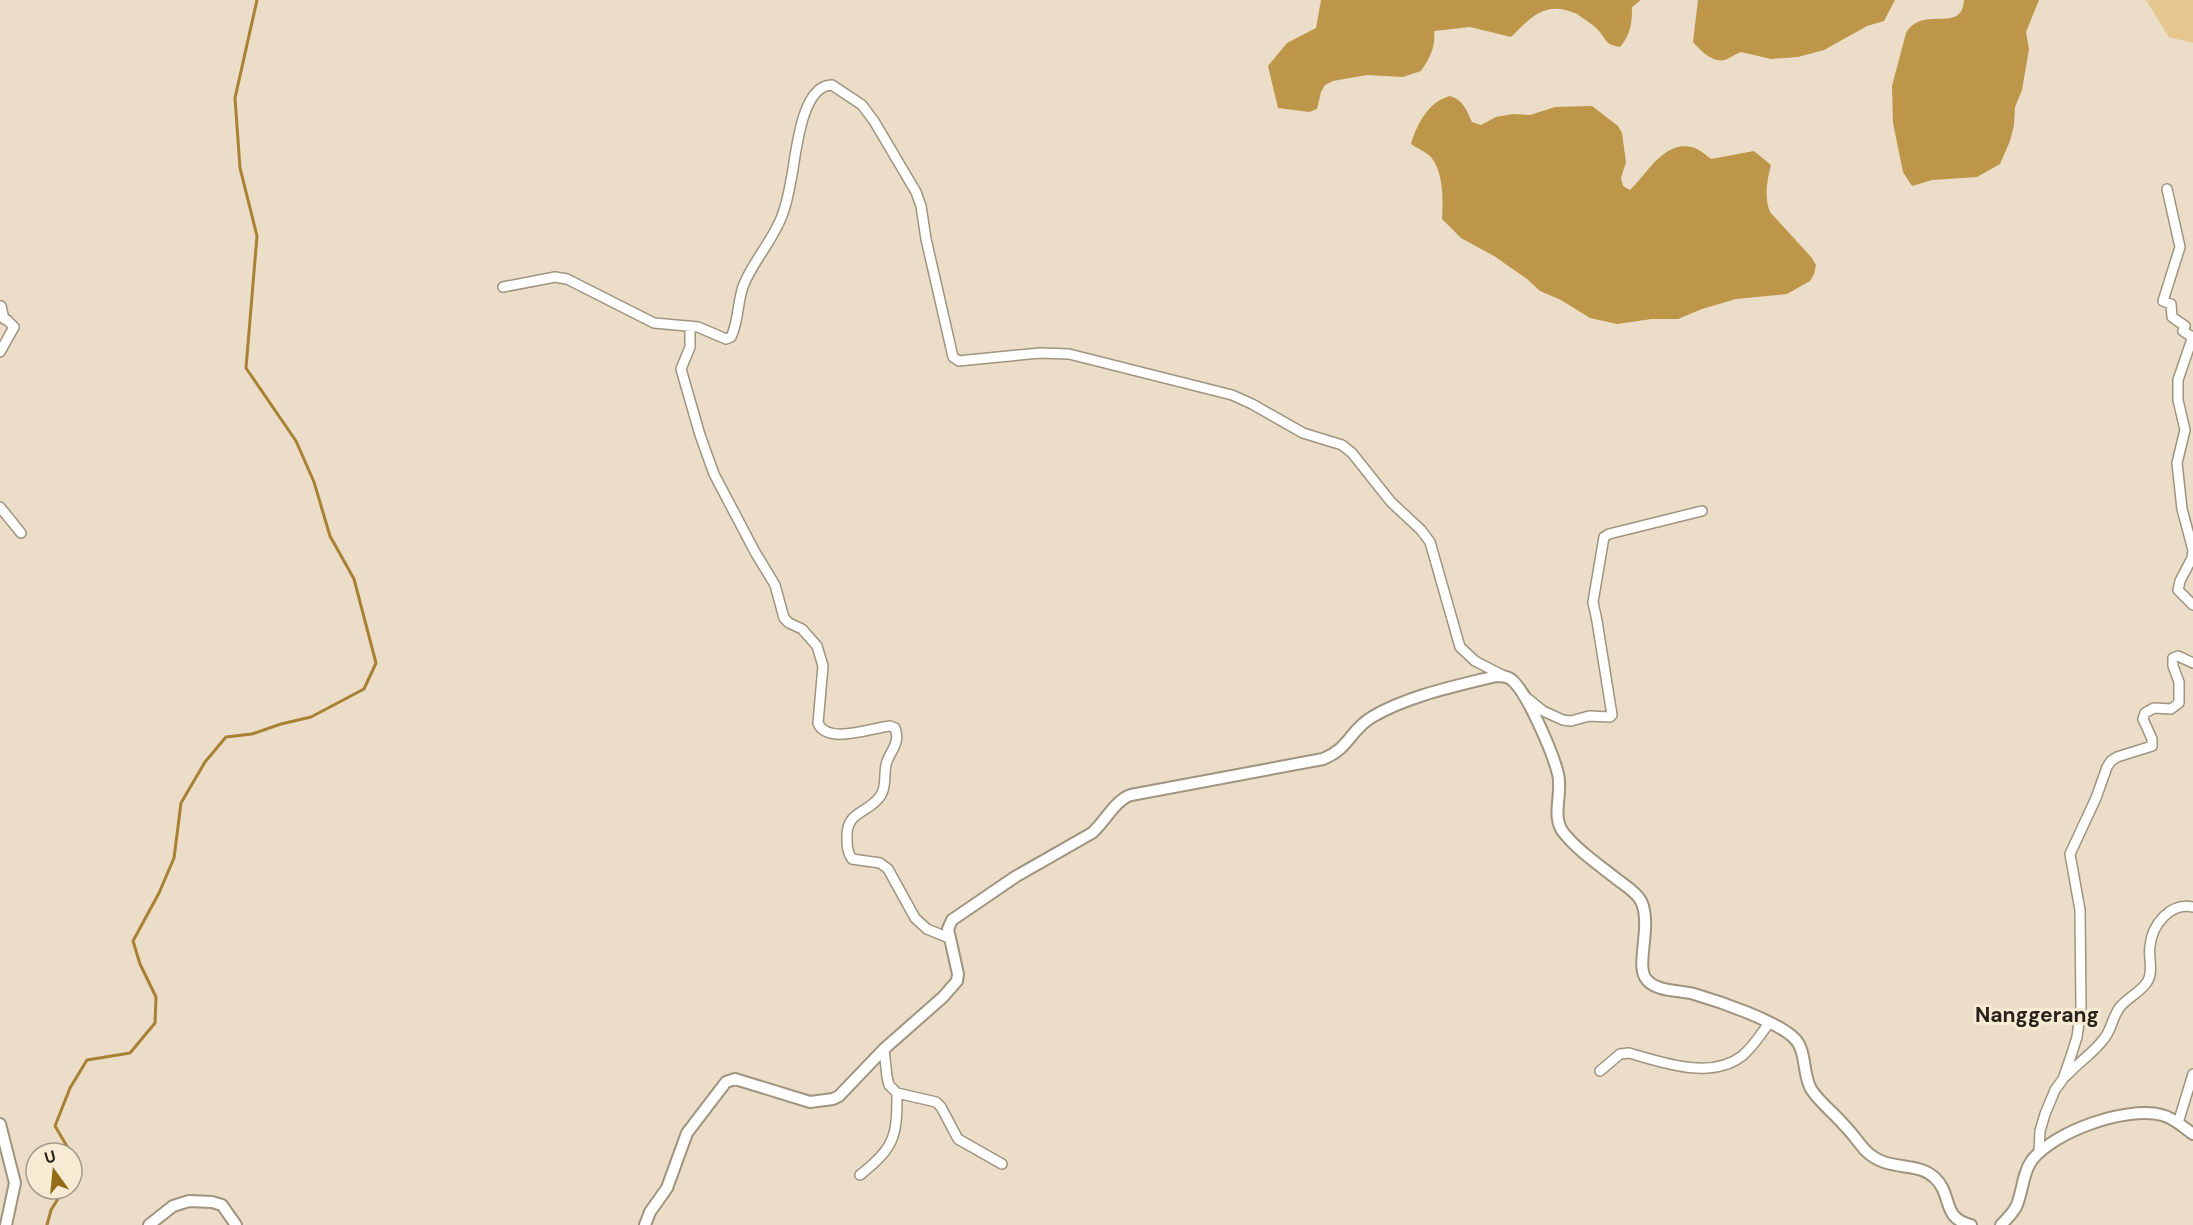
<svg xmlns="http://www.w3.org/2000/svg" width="2193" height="1225" font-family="'DM Sans',sans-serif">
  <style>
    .green { fill: #e5c68f }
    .forest { fill: #be964a }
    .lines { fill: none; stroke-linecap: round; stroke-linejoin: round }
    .stream { stroke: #a88134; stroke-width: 3 }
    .minor-casing { stroke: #a0947f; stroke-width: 12 }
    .tertiary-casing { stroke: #a0947f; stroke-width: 14 }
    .minor { stroke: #fff; stroke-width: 9 }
    .tertiary { stroke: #fff; stroke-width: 10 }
    .labels { text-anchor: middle; stroke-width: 6; stroke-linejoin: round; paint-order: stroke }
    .quarter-label { font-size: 21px; font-weight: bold; fill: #27221a; stroke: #f8ebd4 }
  </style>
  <rect width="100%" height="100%" fill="#ebddc7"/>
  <path class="green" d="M 2146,0 L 2193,0 L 2193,43 L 2169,37 Z"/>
  <path class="forest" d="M 1321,0 L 1641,0 L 1632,7 C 1632,23 1631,34 1620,47 C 1605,44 1608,42 1599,31 C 1594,25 1584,19 1577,14 C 1546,0 1532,16 1511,37 L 1470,27 L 1434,31 C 1436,46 1430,58 1421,71 L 1403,77 L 1367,75 L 1333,81 L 1325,85 L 1321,92 L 1317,109 L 1309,112 L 1278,108 L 1268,66 L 1287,43 L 1316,28 Z
    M 1698,0 L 1895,0 L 1884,21 L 1867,26 L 1824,50 L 1798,57 L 1771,59 L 1741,52 C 1735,54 1732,57 1727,59 C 1714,65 1701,51 1693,42 Z
    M 1964,0 L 2039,0 L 2026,32 L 2029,49 L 2022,90 L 2015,107 L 2014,125 L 2010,141 L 2000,164 L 1977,177 L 1932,180 L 1912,186 L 1903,172 L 1893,123 L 1892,86 L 1906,33 C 1923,4 1962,35 1964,0 Z
    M 1450,96 C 1463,100 1466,109 1472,122 L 1481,125 L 1496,117 L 1513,114 L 1530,115 L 1555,107 L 1592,106 L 1618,126 L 1622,133 L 1626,162 L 1621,178 L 1623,186 L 1630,190 C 1648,173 1665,138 1695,148 C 1700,150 1706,155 1711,159 L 1754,151 L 1771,165 C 1767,180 1764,197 1770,212 L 1812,258 L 1816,265 L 1814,274 L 1810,281 L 1787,294 L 1736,299 L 1702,309 L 1678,319 L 1652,319 L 1617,324 L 1590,318 L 1561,300 L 1540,291 L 1527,279 L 1494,256 L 1461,238 L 1442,219 C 1443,201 1444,173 1431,157 C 1426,152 1417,148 1411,144 C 1417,124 1429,101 1450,96 Z"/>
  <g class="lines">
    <path class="stream" d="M 71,1153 L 55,1126 L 70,1088 L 87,1060 L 130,1053 L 155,1023 L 156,997 L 140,964 L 133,941 L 159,893 L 174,858 L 181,803 L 205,762 L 226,737 L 252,734 L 281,724 L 311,717 L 364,689 L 376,663 L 354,579 L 330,536 L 314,482 L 296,441 L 246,368 L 257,236 L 240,168 L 235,98 L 257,0
      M 72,1154 L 79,1165 L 72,1176
      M 47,1225 L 51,1210 L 64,1189"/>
    <g class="minor-casing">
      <path id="minor" d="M 2167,189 L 2180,247 L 2163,301 L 2171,304 L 2172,317 L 2185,326 L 2183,331 L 2192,337
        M 503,287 L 555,277 L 567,279 L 654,323 L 698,327 L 726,339 L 731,337 C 739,321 737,301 744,284 C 754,260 773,240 782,216 C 786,205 789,192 791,180 C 796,158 800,85 832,85 L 862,105 L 874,121 L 916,192 L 921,206 L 926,239 L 953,357 L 959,361 L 968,360 L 1040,353 L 1069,354 L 1232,395 L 1252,404 L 1303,433 L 1342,445 L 1352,453 L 1391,502 L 1421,530 L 1430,542 L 1460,647 L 1475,661 L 1504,676
        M 690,326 L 690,347 L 681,369 L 700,435 L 714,474 L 755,552 L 775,585 L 784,618 L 789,623 L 802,629 L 817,646 L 823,666 L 818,723 C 827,745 871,728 890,726 L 895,728 C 900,741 893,748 888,759 C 882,770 888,784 881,795 C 869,814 847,810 847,836 C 847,845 847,852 852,859 L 880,863 L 888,869 L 915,918 L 927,929 L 949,938
        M 2193,336 L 2178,380 L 2178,400 L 2185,430 L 2177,463 L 2182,509 L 2193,550 L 2192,558 L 2180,581 L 2178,590 L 2193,605
        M 0,352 L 14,327 L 7,320 L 4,319 L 1,306
        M 0,507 L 21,533
        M 1527,698 L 1543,711 L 1563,720 L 1571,721 L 1589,716 L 1610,717 L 1612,715 L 1597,621 L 1593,602 L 1604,537 L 1609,534 L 1702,511
        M 884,1049 L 887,1077 L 889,1085 L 897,1093 L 936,1102 L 941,1107 L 958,1139 L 1002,1164
        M 1600,1071 L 1620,1054 L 1629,1053 C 1664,1063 1711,1080 1742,1056 C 1753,1047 1761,1034 1769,1023
        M 2066,1076 C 2078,1063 2093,1053 2103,1040 C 2112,1030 2112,1017 2120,1007 C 2127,998 2141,992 2147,982 C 2154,972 2148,957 2150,946 C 2152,925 2170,902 2193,907
        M 2178,1123 L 2193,1074
        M 2039,1153 L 2040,1131 L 2045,1114 L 2055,1090 L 2063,1079 L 2070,1059 L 2077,1037 L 2081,1007 L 2080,910 L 2070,854 L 2096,798 L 2107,767 L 2111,761 L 2117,757 L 2152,746 L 2152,739 L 2143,719 L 2145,713 L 2154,708 L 2171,709 L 2179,703 L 2179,682 L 2173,666 L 2173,658 L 2178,656 L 2193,663
        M 860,1175 C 895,1147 897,1137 897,1093"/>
    </g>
    <g class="tertiary-casing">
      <path id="tertiary" d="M 0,1124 L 15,1183 L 6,1225
        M 149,1225 L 173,1206 L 189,1201 L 212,1202 L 222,1205 L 236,1225
        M 645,1225 L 650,1212 L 667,1188 L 687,1133 L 726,1082 L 735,1079 L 810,1102 L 833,1099 L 839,1096 L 884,1049 L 943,997 L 957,981 L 958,974 L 948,929 L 952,920 L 1015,877 L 1092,833 C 1105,822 1115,800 1131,795 L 1323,759 C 1350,748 1350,730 1372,717 C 1407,696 1456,686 1496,676 C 1502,676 1508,676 1513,681 C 1528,695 1553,753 1558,774 C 1563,792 1551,816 1563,832 C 1578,851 1599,865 1618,880 C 1626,886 1636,892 1641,901 C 1653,926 1634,967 1647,980 C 1657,992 1680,990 1694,994 C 1718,1001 1777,1021 1794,1038 C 1807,1050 1802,1073 1811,1089 C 1819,1102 1834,1113 1844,1125 C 1852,1133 1858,1142 1865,1150 C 1887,1173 1916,1160 1935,1178 C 1953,1195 1941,1218 1971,1225
        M 2001,1225 C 2006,1220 2012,1214 2016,1207 C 2023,1192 2022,1174 2032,1160 C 2055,1131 2126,1106 2162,1115 C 2174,1118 2183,1127 2193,1134"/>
    </g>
    <use href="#minor" class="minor"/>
    <use href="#tertiary" class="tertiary"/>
  </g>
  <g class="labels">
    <g class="quarter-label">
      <text x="2037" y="1022">Nanggerang</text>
    </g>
  </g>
  <g transform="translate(54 1171) rotate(345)"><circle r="28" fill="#f8ebd4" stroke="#a49b8a" stroke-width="1.5"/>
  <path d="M0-4.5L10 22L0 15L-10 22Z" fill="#946c15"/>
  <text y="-9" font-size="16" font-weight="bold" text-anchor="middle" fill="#27221a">U</text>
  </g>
</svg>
